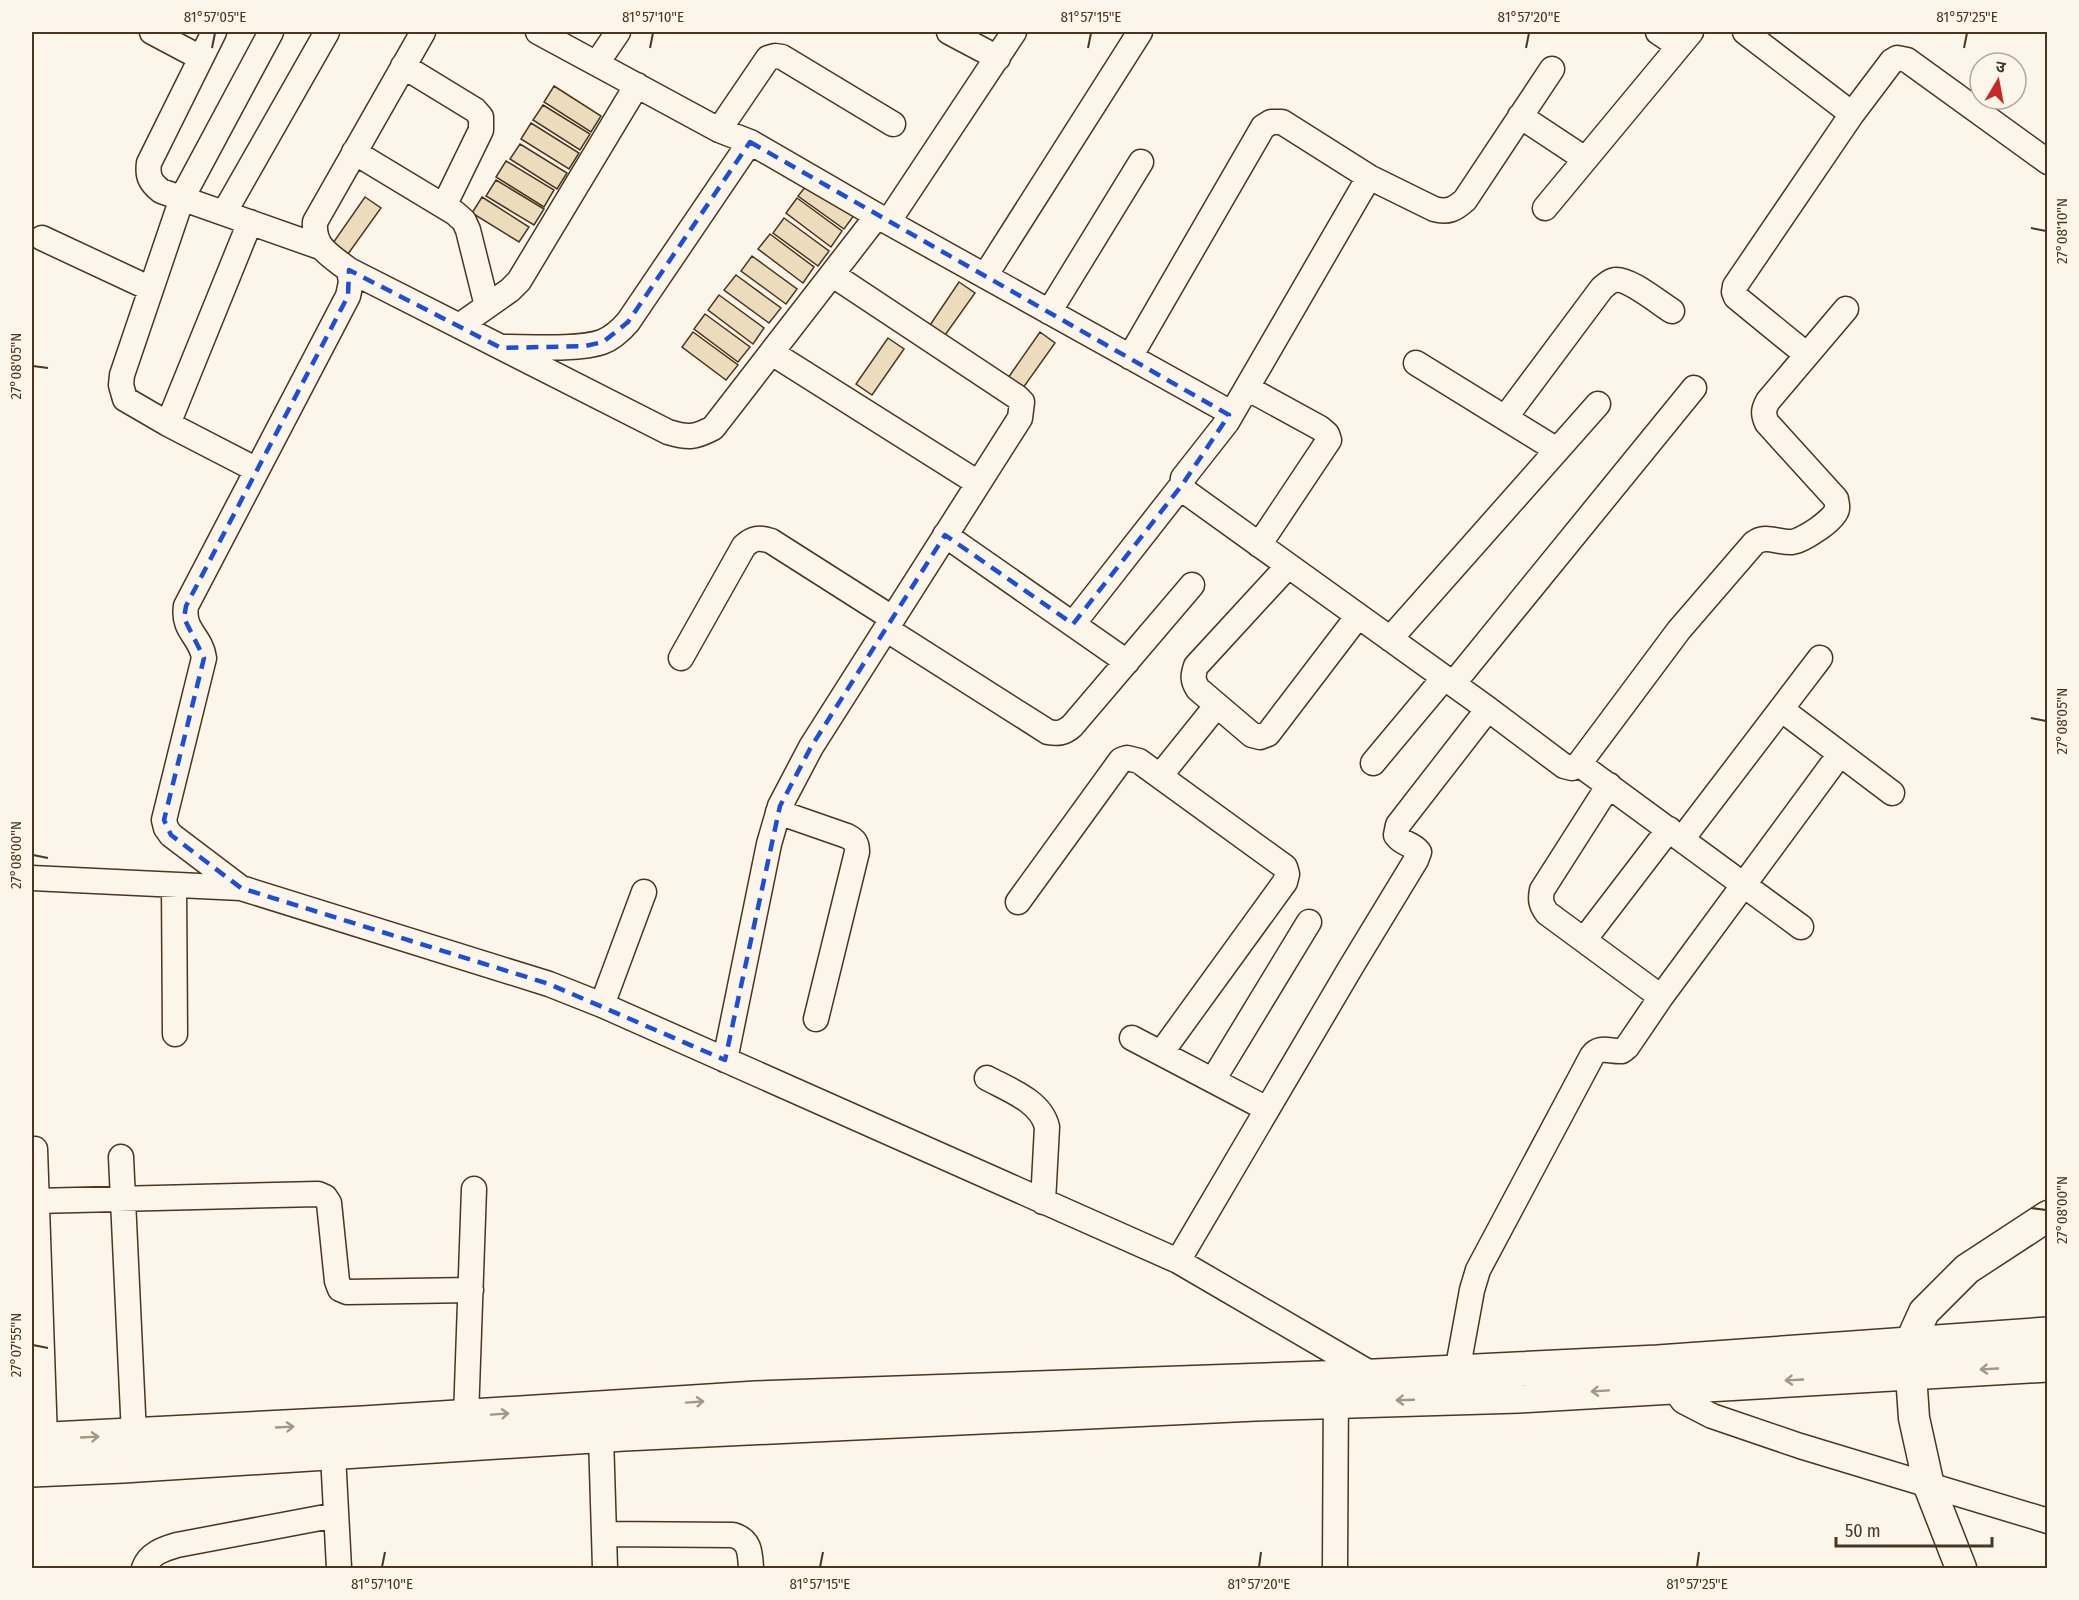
<svg xmlns="http://www.w3.org/2000/svg" width="2079" height="1600" font-family="'Fira Sans Condensed','Noto Sans Devanagari',sans-serif">
  <style>
    .building { fill: #ecdcbc; stroke: #4a3520; stroke-width: 1.5 }
    .lines { fill: none; stroke-linecap: round; stroke-linejoin: round }
    .minor-casing { stroke: #4a3520; stroke-width: 27 }
    .major-casing { stroke: #4a3520; stroke-width: 33 }
    .highway-casing { stroke: #4a3520; stroke-width: 36 }
    .minor { stroke: #fbf6e9; stroke-width: 24 }
    .major { stroke: #fbf6e9; stroke-width: 30 }
    .highway { stroke: #fbf6e9; stroke-width: 33 }
    .oneway { stroke: #a29684 }
    .marked { fill: none; stroke: #1d4ed8; stroke-width: 4.5; stroke-dasharray: 12 8; stroke-linejoin: round }
    .ticks { fill: none; stroke: #4a3520; stroke-width: 2 }
    .neatline { fill: none; stroke: #4a3520; stroke-width: 2 }
    .ticks-label { font-size: 15px; text-anchor: middle; fill: #4a3520 }
  </style>
  <rect width="100%" height="100%" fill="#fbf6e9"/>
  <path class="building" d="M 554,86 L 601,116 L 591,132 L 544,102 Z
    M 543,105 L 590,134 L 580,150 L 533,120 Z
    M 531,123 L 579,153 L 569,169 L 521,139 Z
    M 520,144 L 567,173 L 557,189 L 510,159 Z
    M 506,161 L 554,190 L 544,207 L 496,177 Z
    M 496,180 L 544,209 L 534,225 L 486,196 Z
    M 810,181 L 855,214 L 844,229 L 798,196 Z
    M 365,197 L 381,208 L 348,254 L 333,243 Z
    M 482,197 L 529,227 L 519,242 L 472,213 Z
    M 797,198 L 842,231 L 831,247 L 786,213 Z
    M 784,218 L 829,251 L 818,266 L 773,233 Z
    M 770,234 L 814,267 L 803,283 L 758,249 Z
    M 752,256 L 797,289 L 786,304 L 741,271 Z
    M 736,275 L 781,308 L 769,323 L 724,290 Z
    M 959,282 L 975,293 L 943,338 L 928,328 Z
    M 719,295 L 764,328 L 753,344 L 708,310 Z
    M 705,314 L 750,347 L 738,362 L 694,329 Z
    M 693,332 L 738,365 L 726,380 L 682,347 Z
    M 1040,332 L 1055,343 L 1023,388 L 1008,378 Z
    M 888,338 L 904,349 L 872,395 L 856,384 Z"/>
  <g class="lines">
    <g class="minor-casing">
      <path id="minor" d="M 152,32 L 201,58
        M 214,32 L 149,163 C 147,177 151,183 161,191 L 320,247
        M 538,32 L 719,130 L 750,142 L 888,222 L 1014,32
        M 949,32 L 998,58
        M 1658,32 L 1679,46
        M 1745,32 L 1852,114
        M 597,63 L 618,32
        M 403,66 L 475,110 L 481,117 L 481,130 L 444,206
        M 1520,116 L 1585,159
        M 719,130 L 768,58 L 775,56 L 782,57 L 893,124
        M 354,152 L 455,213 L 464,221 L 468,230 L 487,306
        M 1545,208 L 1691,32
        M 224,213 L 327,32
        M 888,222 L 1224,409 L 1229,415 L 1227,422 L 1183,478 L 1182,485 L 1186,492 L 1488,709 L 1398,825 L 1396,835 C 1403,845 1412,843 1419,852 L 1416,860 L 1351,967 L 1178,1261
        M 42,238 L 151,289
        M 349,270 L 668,432 C 688,438 694,438 713,428 L 877,216
        M 985,276 L 1140,32
        M 1049,312 L 1141,162
        M 459,326 L 510,290 L 519,281 L 637,85
        M 504,347 C 530,347 580,350 602,342 C 613,338 621,330 628,322 L 750,142
        M 772,353 L 978,483
        M 1807,355 L 1736,297 L 1734,292 L 1735,286 L 1852,114 L 1892,61 L 1897,58 L 1907,60 L 2048,162
        M 1130,357 L 1263,127 L 1271,122 L 1282,122 L 1369,177 L 1434,209 C 1448,213 1455,209 1465,200 L 1552,69
        M 1416,363 L 1557,450
        M 1247,388 L 1320,428 L 1327,434 L 1329,440 L 1259,545
        M 1505,418 L 1602,288 C 1606,285 1609,281 1615,280 C 1629,278 1659,303 1672,311
        M 1227,422 L 1369,177
        M 168,424 L 250,222
        M 257,470 L 168,424 L 125,399 L 121,385 L 122,375 L 182,198 L 271,32
        M 945,535 L 1127,662
        M 1288,566 L 1196,666 C 1193,675 1192,680 1198,689 L 1252,735 L 1260,737 L 1268,734 L 1358,616
        M 1073,624 L 1182,485
        M 886,629 L 1048,732 C 1058,734 1064,733 1072,726 L 1192,585
        M 1390,639 L 1598,404
        M 681,658 L 744,546 C 753,538 759,537 771,541 L 892,618
        M 1453,684 L 1694,388
        M 1488,709 L 1564,766 L 1572,768 L 1579,764 L 1679,630 L 1754,543 C 1766,534 1778,543 1792,542 C 1802,541 1835,520 1837,509 C 1838,507 1836,501 1836,499 L 1767,423 C 1763,414 1763,410 1768,401 L 1846,309
        M 1781,709 L 1892,793
        M 1373,763 L 1444,678
        M 1579,764 L 1801,927
        M 1160,776 L 1217,705
        M 1609,785 L 1542,890 C 1540,900 1541,905 1547,913 L 1661,997
        M 778,812 L 847,836 C 855,840 857,843 857,852 L 816,1019
        M 1682,839 L 1820,658
        M 32,878 L 241,888 L 549,984 L 602,1005 L 1178,1261 L 1375,1376
        M 174,885 L 175,1034
        M 241,888 L 171,835 L 166,828 L 164,820 L 204,658 C 201,636 182,631 186,606 L 348,296 L 351,282 L 349,270 C 330,255 313,248 315,222 L 423,32
        M 1018,902 L 1121,760 L 1127,758 L 1139,761 L 1285,867 L 1287,874 L 1285,882 L 1161,1053
        M 1584,940 L 1669,829
        M 602,1005 L 644,892
        M 1132,1038 L 1267,1109
        M 725,1060 L 769,844 L 780,806 L 811,747 L 1020,418 L 1022,402 L 1017,397 L 833,275
        M 987,1078 C 1009,1090 1041,1101 1047,1127 L 1043,1202
        M 1213,1080 L 1309,922
        M 35,1149 L 45,1439
        M 121,1157 L 134,1435
        M 36,1201 L 318,1194 L 325,1197 L 329,1203 L 337,1281 L 340,1289 L 347,1292 L 471,1290
        M 1457,1372 L 1472,1290 L 1478,1270 L 1592,1056 C 1600,1045 1610,1052 1622,1051 L 1627,1047 L 1661,997 L 1840,754
        M 1673,1387 L 1683,1401 L 1712,1416 L 1800,1446 L 2048,1521
        M 466,1417 L 474,1189
        M 332,1436 L 339,1568
        M 601,1436 L 605,1568
        M 604,1534 L 733,1535 C 750,1540 750,1552 751,1568
        M 144,1568 C 149,1554 163,1549 177,1545 L 336,1515
        M 1335,1568 L 1336,1385"/>
    </g>
    <g class="major-casing">
      <path id="major" d="M 1961,1568 L 1929,1486 L 1914,1418 L 1909,1345 L 1924,1312 L 1967,1269 L 2048,1216"/>
    </g>
    <g class="highway-casing">
      <path id="highway" d="M 32,1440 L 363,1423 L 756,1398 L 1375,1376 L 1658,1362 L 2048,1334
        M 32,1470 L 123,1466 L 624,1434 L 1255,1404 L 1519,1396 L 2048,1365"/>
    </g>
    <use href="#minor" class="minor"/>
    <use href="#major" class="major"/>
    <use href="#highway" class="highway"/>
  </g>
  <defs><path id="oneway-shaft" d="M-6 0H5M1.5-3L5.5 0L1.5 3" fill="none" stroke-width="1.6" stroke-linecap="round" stroke-linejoin="round" transform="scale(1.5)"/></defs>
  <g class="oneway">
    <use href="#oneway-shaft" transform="translate(1989 1369) rotate(177)"/>
    <use href="#oneway-shaft" transform="translate(1794 1380) rotate(177)"/>
    <use href="#oneway-shaft" transform="translate(1600 1391) rotate(176)"/>
    <use href="#oneway-shaft" transform="translate(1405 1400) rotate(178)"/>
    <use href="#oneway-shaft" transform="translate(695 1402) rotate(-4)"/>
    <use href="#oneway-shaft" transform="translate(500 1414) rotate(-4)"/>
    <use href="#oneway-shaft" transform="translate(285 1427) rotate(-3)"/>
    <use href="#oneway-shaft" transform="translate(90 1437) rotate(-3)"/>
  </g>
  <path class="marked" d="M 750,142 L 1229,415 L 1182,485 L 1073,624 L 945,535 L 811,747 L 780,806 L 725,1060 L 549,984 L 241,888 L 171,835 L 164,820 L 204,658 L 184,618 L 186,606 L 348,296 L 349,270 L 501,348 L 585,346 L 603,342 L 628,322 Z"/>
  <path class="ticks" d="M 212,48 L 215,33M 650,48 L 653,33M 1088,48 L 1091,33M 1526,48 L 1529,33M 1964,48 L 1967,33M 2031,228 L 2046,231M 33,366 L 48,368M 2031,718 L 2046,721M 33,855 L 48,858M 2031,1208 L 2046,1210M 33,1345 L 48,1348M 382,1567 L 385,1552M 820,1567 L 823,1552M 1259,1567 L 1261,1552M 1697,1567 L 1699,1552"/>
  <rect width="2079" height="1600" fill="none" stroke="#fbf6e9" stroke-width="66"/>
  <g transform="translate(1998 81) rotate(10)"><circle r="28" fill="#fbf6e9" stroke="#b4a999" stroke-width="1.5"/>
  <path d="M0-4.5L10 22L0 15L-10 22Z" fill="#c62828"/>
  <text y="-9" font-size="16" font-weight="bold" text-anchor="middle" fill="#4a3520">उ</text>
  </g>
  <path d="M1836 1537v9h156v-9" fill="none" stroke="#4a3520" stroke-width="3"/>
  <text x="1845" y="1537" font-size="18" fill="#4a3520" stroke="#fbf6e9" stroke-width="4.5" paint-order="stroke">50 m</text>
  <rect x="33" y="33" width="2013" height="1534" class="neatline"/>
  <g class="ticks-label">
    <text x="215" y="22">81°57'05"E</text>
    <text x="653" y="22">81°57'10"E</text>
    <text x="1091" y="22">81°57'15"E</text>
    <text x="1529" y="22">81°57'20"E</text>
    <text x="1967" y="22">81°57'25"E</text>
    <text transform="translate(2062 231) rotate(-90)" y="5">27°08'10"N</text>
    <text transform="translate(16 366) rotate(-90)" y="5">27°08'05"N</text>
    <text transform="translate(2062 721) rotate(-90)" y="5">27°08'05"N</text>
    <text transform="translate(16 855) rotate(-90)" y="5">27°08'00"N</text>
    <text transform="translate(2062 1210) rotate(-90)" y="5">27°08'00"N</text>
    <text transform="translate(16 1345) rotate(-90)" y="5">27°07'55"N</text>
    <text x="382" y="1589">81°57'10"E</text>
    <text x="820" y="1589">81°57'15"E</text>
    <text x="1259" y="1589">81°57'20"E</text>
    <text x="1697" y="1589">81°57'25"E</text>
  </g>
</svg>
